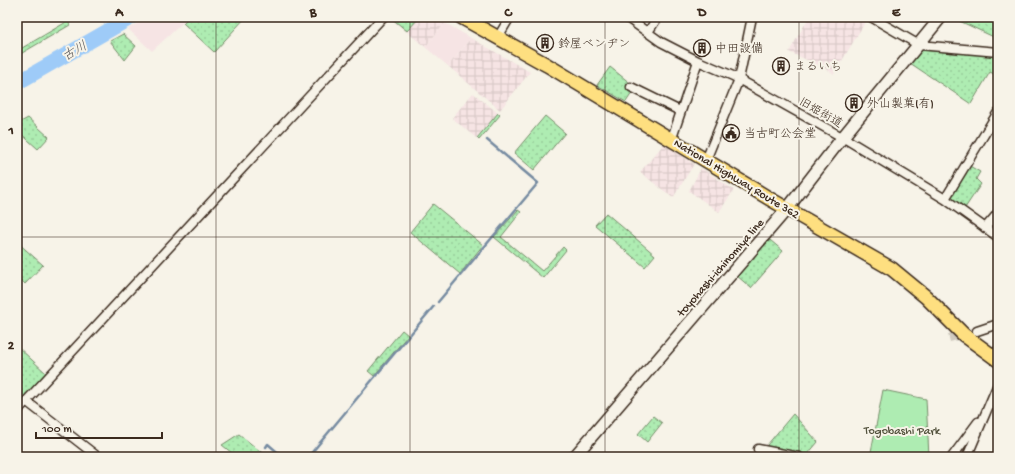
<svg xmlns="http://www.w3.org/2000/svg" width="1015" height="474" font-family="'Gochi Hand','Klee One',sans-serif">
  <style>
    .built { fill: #f6e4e4 }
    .industrial { fill: url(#industrial-grid) }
    .grass { fill: url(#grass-dots); stroke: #748b68 }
    .green { fill: #aeecb2; stroke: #748b68 }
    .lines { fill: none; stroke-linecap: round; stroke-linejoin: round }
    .stream { stroke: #768ba1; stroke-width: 2.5 }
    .river { stroke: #9ecbf8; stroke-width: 15 }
    .minor-tunnel { stroke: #d1cbc0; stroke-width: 8; stroke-dasharray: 8 4; stroke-linecap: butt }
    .minor-casing { stroke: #3b2a1e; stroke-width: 11 }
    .secondary-casing { stroke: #3b2a1e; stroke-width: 14 }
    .trunk-casing { stroke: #3b2a1e; stroke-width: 16 }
    .minor { stroke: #f7f3e8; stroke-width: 8 }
    .secondary { stroke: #f7f3e8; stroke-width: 11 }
    .trunk { stroke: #fedf80; stroke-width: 13 }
    .grid { fill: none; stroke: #3b2a1e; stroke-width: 1; stroke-opacity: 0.55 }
    .labels { text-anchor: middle; stroke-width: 4; stroke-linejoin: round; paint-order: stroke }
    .poi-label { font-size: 12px; fill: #3b2a1e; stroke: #f7f3e8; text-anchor: start }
    .street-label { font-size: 12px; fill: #3b2a1e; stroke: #f7f3e8 }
    .park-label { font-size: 12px; fill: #52513c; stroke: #f7f3e8 }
    .water-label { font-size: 13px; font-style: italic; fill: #545254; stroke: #f7f3e8 }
    .neatline { fill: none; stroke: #3b2a1e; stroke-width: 1.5 }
    .grid-label { font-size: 13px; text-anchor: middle; font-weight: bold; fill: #3b2a1e }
  </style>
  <defs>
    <pattern id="industrial-grid" width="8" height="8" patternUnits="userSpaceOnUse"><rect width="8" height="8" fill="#f6e4e4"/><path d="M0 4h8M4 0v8" fill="none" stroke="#d4c4c3"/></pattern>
    <pattern id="grass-dots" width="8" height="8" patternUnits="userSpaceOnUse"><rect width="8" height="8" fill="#aeecb2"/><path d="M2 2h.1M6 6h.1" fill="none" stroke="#97cb99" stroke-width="1.8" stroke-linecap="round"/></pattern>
  </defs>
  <rect width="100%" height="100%" fill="#f7f3e8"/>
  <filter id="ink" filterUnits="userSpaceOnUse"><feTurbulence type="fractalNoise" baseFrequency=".025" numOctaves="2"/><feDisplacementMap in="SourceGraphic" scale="8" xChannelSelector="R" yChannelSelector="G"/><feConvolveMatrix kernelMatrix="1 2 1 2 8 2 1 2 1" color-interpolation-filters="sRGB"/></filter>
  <g filter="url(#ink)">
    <path class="built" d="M 148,17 L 189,17 L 152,51 L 128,29 Z
      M 445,23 L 471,38 L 448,66 L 425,47 Z"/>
    <path class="industrial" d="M 389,17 L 435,17 L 445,23 L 425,47 Z
      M 809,17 L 864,17 L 867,19 L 834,74 L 825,68 L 789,52 Z
      M 471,38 L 530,72 L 500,110 L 448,66 Z
      M 473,93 L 498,113 L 476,138 L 452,118 Z
      M 664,144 L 694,164 L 673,198 L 640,172 Z
      M 701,168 L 734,190 L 719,212 L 689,191 Z"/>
    <path class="grass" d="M 189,17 L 246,17 L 214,52 L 183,23 Z
      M 390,17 L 420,17 L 407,31 Z
      M 951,17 L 998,17 L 998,39 Z
      M 68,21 L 70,25 L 17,56 L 17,51 Z
      M 123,34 L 136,46 L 125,60 L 110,41 Z
      M 921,50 L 998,56 L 998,76 L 990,72 L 971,104 L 910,63 Z
      M 610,67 L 630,83 L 628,87 L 644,95 L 632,93 L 626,102 L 597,85 Z
      M 498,113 L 500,115 L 479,140 L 477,138 Z
      M 545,116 L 565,133 L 534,170 L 514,153 Z
      M 28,118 L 49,137 L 38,149 L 17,130 L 17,124 Z
      M 968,165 L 980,172 L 976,179 L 981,184 L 965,208 L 950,197 Z
      M 433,204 L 483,245 L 460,274 L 410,232 Z
      M 518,210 L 521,212 L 501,237 L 542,271 L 563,247 L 566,250 L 543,278 L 494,237 Z
      M 606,213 L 655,255 L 645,267 L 595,225 Z
      M 770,240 L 783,251 L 751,288 L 736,275 Z
      M 17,242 L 43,265 L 25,284 L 17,276 Z
      M 402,330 L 408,335 L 374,376 L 368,371 Z
      M 17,346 L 47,374 L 17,406 Z
      M 793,414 L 818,442 L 807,455 L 768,447 L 767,445 Z
      M 653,416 L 662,423 L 647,442 L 638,434 Z
      M 239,434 L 261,452 L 256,457 L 237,457 L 222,445 Z"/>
    <path class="green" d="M 883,390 L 926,399 L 929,457 L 870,457 Z"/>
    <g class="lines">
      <path class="stream" d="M 438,302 L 538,183 L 487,140
        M 266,447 L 268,444 L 283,457
        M 258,457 L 262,452
        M 308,457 L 434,306"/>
      <path class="river" d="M 17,83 L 132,17"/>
      <path class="minor-tunnel" d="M 949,338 L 977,331"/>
      <g class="minor-casing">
        <path id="minor" d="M 626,17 L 661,42 L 698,61 L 733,76 L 849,141 L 945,199 L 998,237
          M 871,17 L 919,45 L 998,52
          M 648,32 L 658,17
          M 498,37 L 510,17
          M 631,87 L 680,111
          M 672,138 L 698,61
          M 706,160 L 739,79 L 752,17
          M 945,199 L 998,112
          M 985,228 L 998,213
          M 977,331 L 998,324
          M 26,401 L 98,457
          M 17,411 L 383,17
          M 758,449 L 799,457
          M 952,457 L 978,422
          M 967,457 L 998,384"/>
      </g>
      <g class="secondary-casing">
        <path id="secondary" d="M 574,457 L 787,209 L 842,138 L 941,17"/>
      </g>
      <g class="trunk-casing">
        <path id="trunk" d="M 461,17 L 547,65 L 770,199 L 892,269 L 926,297 L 964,335 L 998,360"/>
      </g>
      <use href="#minor" class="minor"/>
      <use href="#secondary" class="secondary"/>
      <use href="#trunk" class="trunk"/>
    </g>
  </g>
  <path class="grid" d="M 216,17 L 216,457M 410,17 L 410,457M 605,17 L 605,457M 799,17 L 799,457M 17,237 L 998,237"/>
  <defs>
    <g id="building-ring" transform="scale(0.9)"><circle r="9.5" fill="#f7f3e8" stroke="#3b2a1e" stroke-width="1.5"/><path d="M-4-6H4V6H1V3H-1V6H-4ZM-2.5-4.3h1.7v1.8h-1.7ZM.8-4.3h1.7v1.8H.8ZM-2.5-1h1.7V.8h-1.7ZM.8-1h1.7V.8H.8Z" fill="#3b2a1e"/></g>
    <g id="civic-ring" transform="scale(0.9)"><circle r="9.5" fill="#f7f3e8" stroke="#3b2a1e" stroke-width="1.5"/><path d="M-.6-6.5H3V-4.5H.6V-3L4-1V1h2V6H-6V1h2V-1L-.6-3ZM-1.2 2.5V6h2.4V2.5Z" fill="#3b2a1e"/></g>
  </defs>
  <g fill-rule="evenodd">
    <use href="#building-ring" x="545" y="43"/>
    <use href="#building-ring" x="702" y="48"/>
    <use href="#building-ring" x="781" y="66"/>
    <use href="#building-ring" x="854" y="103"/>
    <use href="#civic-ring" x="731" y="133"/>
  </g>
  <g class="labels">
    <g class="poi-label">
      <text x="558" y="47">鈴屋ベンヂン</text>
      <text x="715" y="52">中田設備</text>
      <text x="794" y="70">まるいち</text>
      <text x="867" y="107">外山製菓(有)</text>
      <text x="744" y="137">当古町公会堂</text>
    </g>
    <g class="street-label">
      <text transform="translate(821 112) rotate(30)" y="4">旧姫街道</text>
      <text transform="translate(737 178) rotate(31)" y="4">National Highway Route 362</text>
      <text transform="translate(720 267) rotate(-49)" y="4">toyohashi-ichinomiya line</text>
    </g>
    <g class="park-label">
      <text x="902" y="434">Togobashi Park</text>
    </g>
    <g class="water-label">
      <text transform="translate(74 50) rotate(-30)" y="5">古川</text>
    </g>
  </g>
  <rect width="1015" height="474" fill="none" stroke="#f7f3e8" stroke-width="44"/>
  <path d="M36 432v6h126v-6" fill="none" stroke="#3b2a1e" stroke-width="2"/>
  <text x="42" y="432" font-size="12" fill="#3b2a1e" stroke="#f7f3e8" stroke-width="3" paint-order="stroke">100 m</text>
  <rect x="22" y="22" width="971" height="430" class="neatline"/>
  <g class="grid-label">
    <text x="119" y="16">A</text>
    <text x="313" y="16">B</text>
    <text x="508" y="16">C</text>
    <text x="702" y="16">D</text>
    <text x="896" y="16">E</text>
    <text x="11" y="134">1</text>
    <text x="11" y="349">2</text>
  </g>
</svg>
